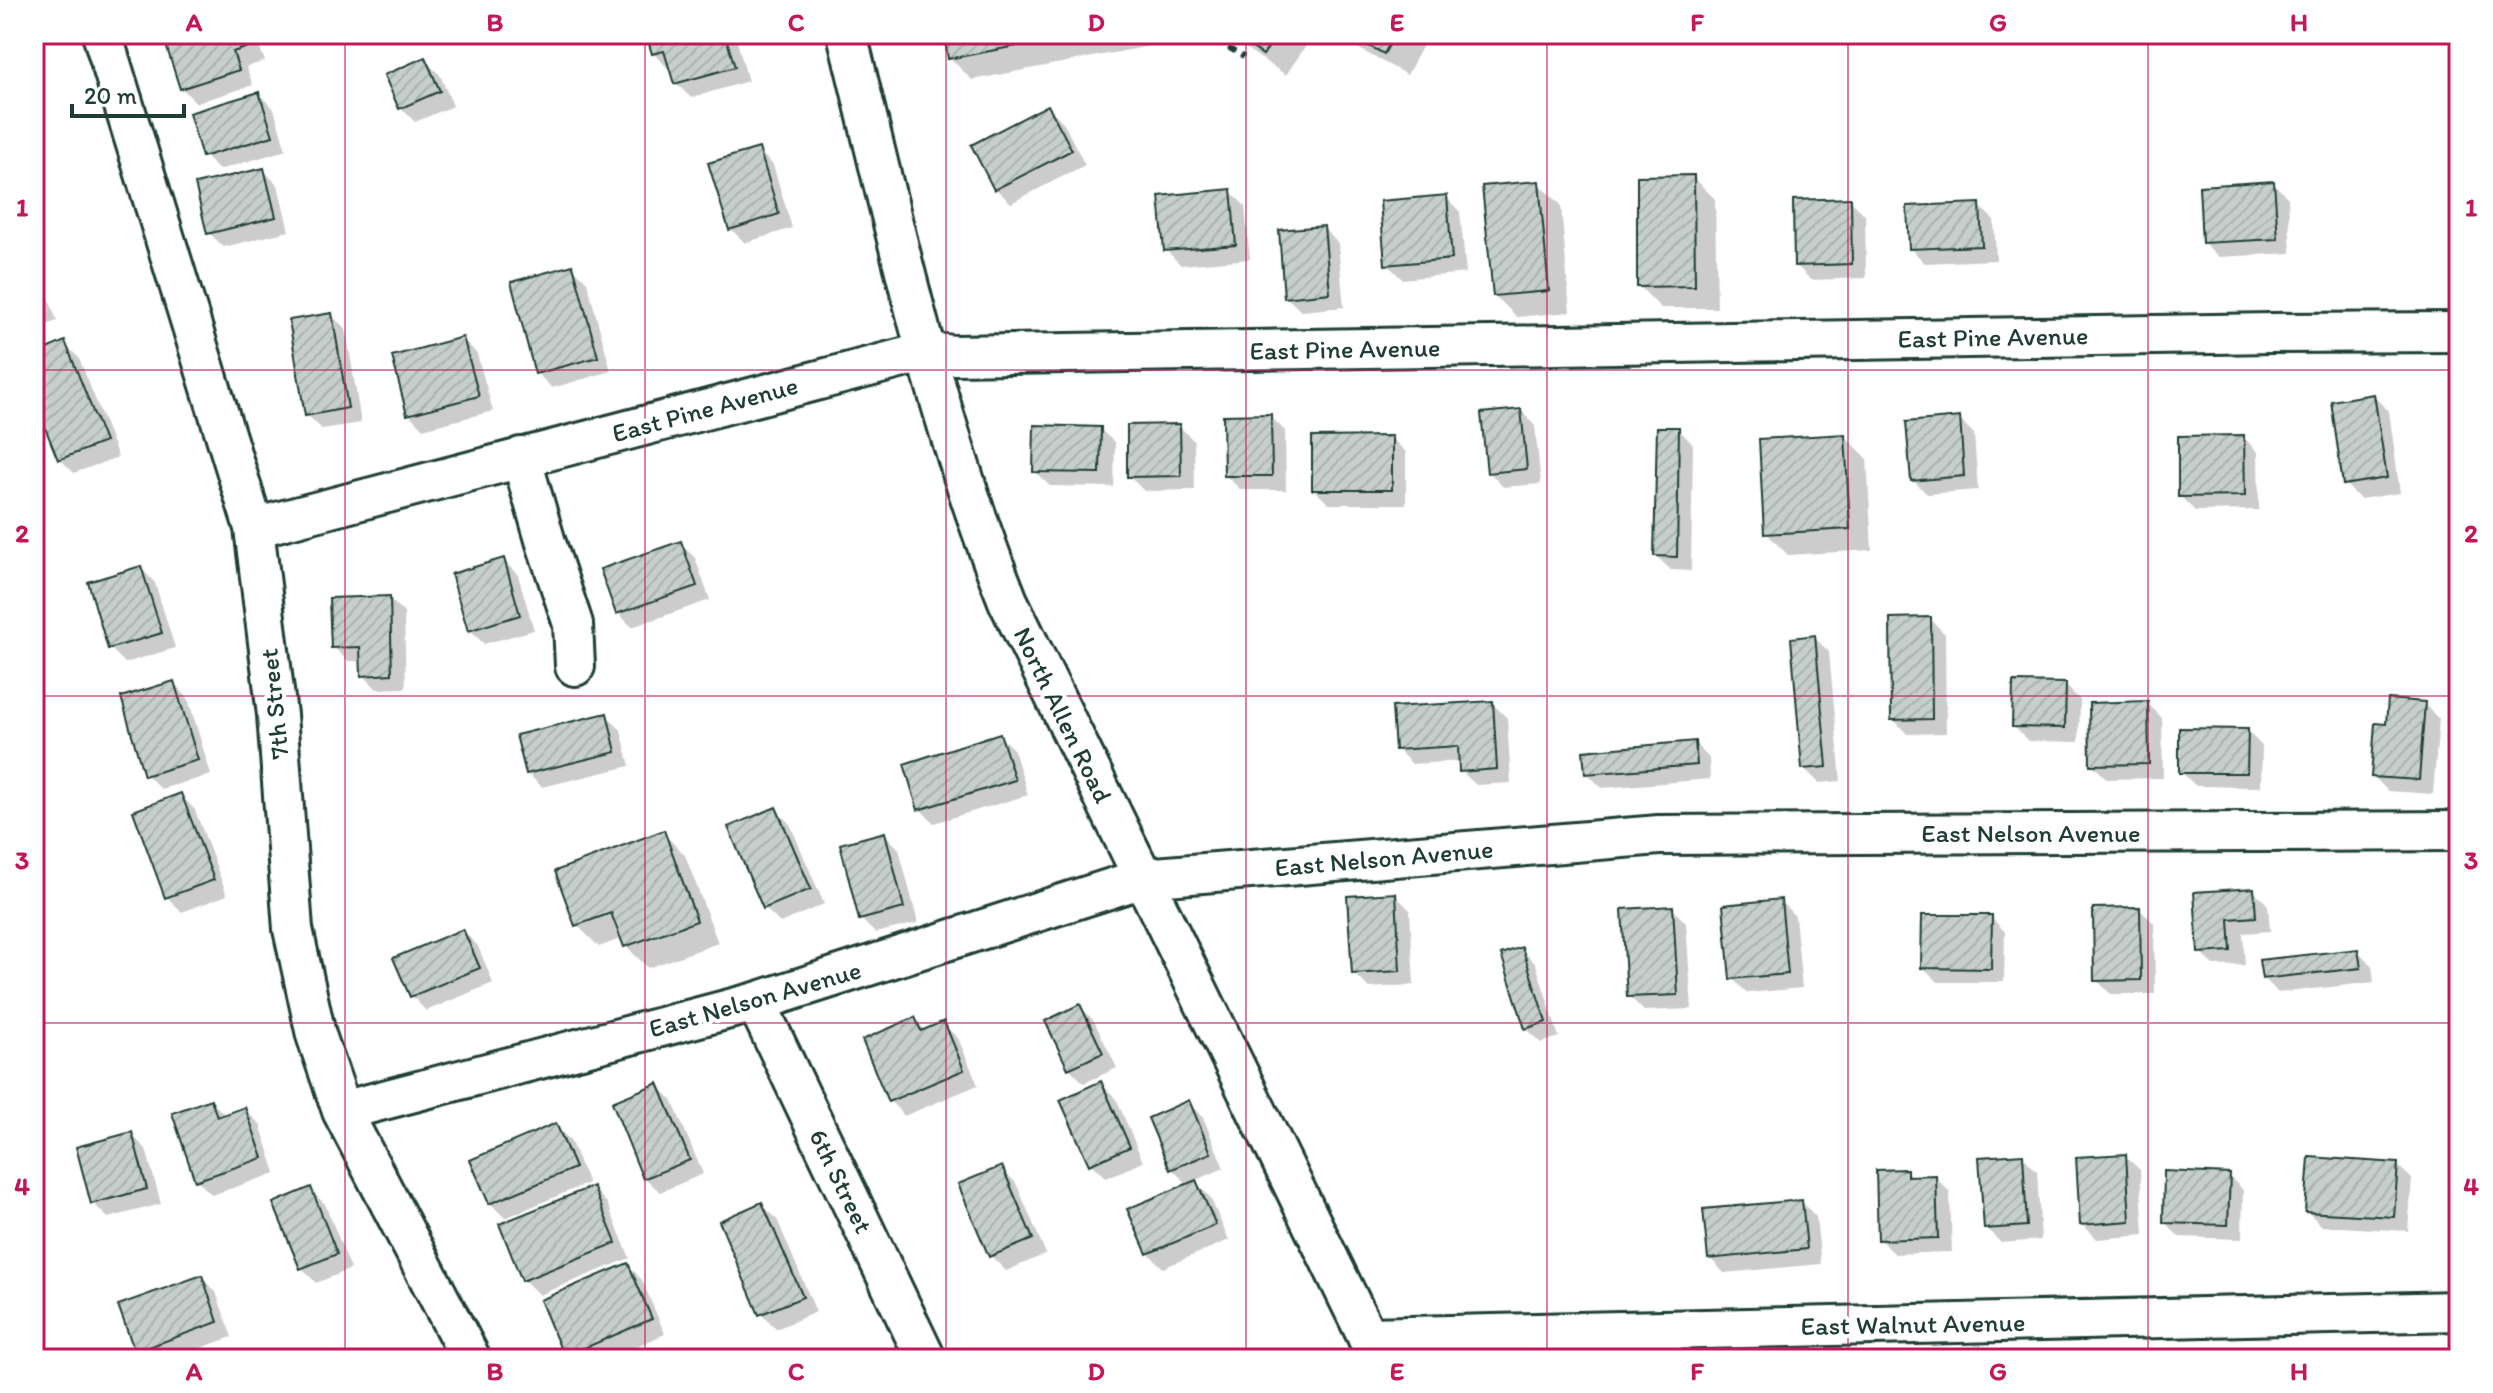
<svg xmlns="http://www.w3.org/2000/svg" width="2493" height="1393" font-family="Itim,sans-serif">
  <style>
    .shadow { fill: #0003 }
    .building { fill: url(#building-hatch); stroke: #1f3d34; stroke-width: 2 }
    .lines { fill: none; stroke-linecap: round; stroke-linejoin: round }
    .minor-casing { stroke: #1f3d34; stroke-width: 44 }
    .path { stroke: #1f3d34; stroke-width: 5; stroke-dasharray: 8 6; stroke-linecap: butt }
    .minor { stroke: #fff; stroke-width: 38 }
    .grid { fill: none; stroke: #c2185b; stroke-width: 2; stroke-opacity: 0.55 }
    .labels { text-anchor: middle; stroke-width: 8; stroke-linejoin: round; paint-order: stroke }
    .street-label { font-size: 26px; fill: #1f3d34; stroke: #fff }
    .neatline { fill: none; stroke: #c2185b; stroke-width: 3 }
    .grid-label { font-size: 26px; text-anchor: middle; font-weight: bold; fill: #c2185b }
  </style>
  <defs>
    <pattern id="building-hatch" width="6" height="6" patternUnits="userSpaceOnUse" patternTransform="scale(2)"><rect width="6" height="6" fill="#c7cfcc"/><path d="M-1 1l2-2M0 6l6-6M5 7l2-2" fill="none" stroke="#aab3b0"/></pattern>
  </defs>
  <rect width="100%" height="100%" fill="#fff"/>
  <filter id="ink" filterUnits="userSpaceOnUse"><feTurbulence type="fractalNoise" baseFrequency=".0125" numOctaves="2"/><feDisplacementMap in="SourceGraphic" scale="16" xChannelSelector="R" yChannelSelector="G"/><feConvolveMatrix kernelMatrix="1 2 1 2 8 2 1 2 1" color-interpolation-filters="sRGB"/></filter>
  <g filter="url(#ink)">
    <path class="shadow" d="M 208,34 L 254,34 L 265,61 L 246,67 L 253,85 L 196,103 L 182,88 Z
      M 648,34 L 735,34 L 748,81 L 691,98 L 676,83 L 671,67 L 668,68 L 653,53 Z
      M 946,34 L 1148,34 L 1150,46 L 972,80 L 950,58 Z
      M 1224,34 L 1314,34 L 1286,75 Z
      M 1345,34 L 1429,34 L 1407,75 L 1361,50 Z
      M 2260,34 L 2289,34 L 2266,41 Z
      M 425,60 L 440,75 L 453,106 L 415,122 L 400,107 Z
      M 259,94 L 274,109 L 286,150 L 219,170 L 204,156 Z
      M 1048,107 L 1063,122 L 1085,165 L 1011,203 L 996,189 Z
      M 758,150 L 773,165 L 792,228 L 745,243 L 731,229 Z
      M 263,170 L 278,185 L 289,231 L 224,247 L 209,233 Z
      M 1693,177 L 1715,199 L 1717,308 L 1661,308 L 1639,286 Z
      M 1538,183 L 1561,205 L 1570,312 L 1517,317 L 1494,295 Z
      M 2273,183 L 2288,198 L 2291,253 L 2219,257 L 2204,243 Z
      M 1230,191 L 1245,206 L 1250,259 L 1181,265 L 1166,250 Z
      M 1446,197 L 1460,212 L 1466,273 L 1402,279 L 1387,264 Z
      M 1850,200 L 1865,215 L 1866,278 L 1811,280 L 1796,265 Z
      M 1979,206 L 1994,220 L 1996,260 L 1925,263 L 1910,248 Z
      M 1323,228 L 1338,243 L 1344,307 L 1301,311 L 1286,297 Z
      M 34,267 L 40,273 L 57,321 L 34,330 Z
      M 573,268 L 587,282 L 611,371 L 552,388 L 537,373 Z
      M 331,315 L 346,329 L 361,423 L 322,429 L 307,415 Z
      M 463,339 L 477,354 L 493,411 L 423,429 L 409,414 Z
      M 65,344 L 79,358 L 118,457 L 74,473 L 60,459 L 34,394 L 34,383 L 46,378 Z
      M 2374,397 L 2389,411 L 2400,493 L 2360,499 L 2345,484 Z
      M 1521,411 L 1535,426 L 1541,484 L 1503,487 L 1489,472 Z
      M 1270,416 L 1285,431 L 1286,490 L 1241,490 L 1226,476 Z
      M 1959,419 L 1974,434 L 1978,490 L 1927,494 L 1913,480 Z
      M 1179,426 L 1194,441 L 1195,490 L 1144,491 L 1129,476 Z
      M 1100,429 L 1115,443 L 1114,487 L 1050,486 L 1035,472 Z
      M 1678,429 L 1693,444 L 1691,571 L 1671,570 L 1656,556 Z
      M 1845,436 L 1867,458 L 1872,550 L 1788,555 L 1766,533 Z
      M 2243,437 L 2258,452 L 2259,510 L 2195,511 L 2180,496 Z
      M 1391,438 L 1406,452 L 1406,504 L 1329,504 L 1314,490 Z
      M 680,543 L 695,558 L 710,600 L 632,627 L 618,613 Z
      M 503,560 L 518,575 L 534,630 L 484,644 L 470,630 Z
      M 141,568 L 155,583 L 175,648 L 125,663 L 110,648 Z
      M 389,598 L 404,613 L 406,688 L 377,689 L 363,675 L 362,661 L 348,661 L 333,647 Z
      M 1930,619 L 1945,634 L 1946,733 L 1907,734 L 1893,719 Z
      M 1814,637 L 1829,652 L 1841,781 L 1819,783 L 1804,768 Z
      M 174,683 L 188,698 L 211,775 L 161,789 L 146,774 Z
      M 2065,685 L 2080,700 L 2079,742 L 2028,741 L 2014,727 Z
      M 1492,703 L 1507,718 L 1511,783 L 1476,785 L 1461,771 L 1461,761 L 1412,764 L 1397,749 Z
      M 2147,703 L 2162,718 L 2163,778 L 2107,779 L 2092,764 Z
      M 2424,704 L 2439,719 L 2433,794 L 2388,791 L 2373,776 L 2388,726 Z
      M 606,715 L 621,730 L 630,766 L 542,787 L 527,773 Z
      M 2247,731 L 2262,746 L 2261,787 L 2196,786 L 2181,772 Z
      M 1000,736 L 1014,750 L 1028,795 L 934,823 L 920,809 Z
      M 1694,743 L 1709,758 L 1710,779 L 1602,788 L 1587,773 Z
      M 181,795 L 195,810 L 227,895 L 182,912 L 167,897 Z
      M 775,809 L 790,824 L 824,904 L 780,923 L 765,908 Z
      M 663,833 L 685,855 L 718,943 L 648,968 L 626,946 L 623,938 L 599,947 L 577,925 Z
      M 885,834 L 899,849 L 918,923 L 875,933 L 861,919 Z
      M 2253,890 L 2268,905 L 2270,931 L 2243,933 L 2245,965 L 2215,966 L 2200,952 Z
      M 1395,895 L 1410,910 L 1414,985 L 1369,988 L 1354,973 Z
      M 1780,901 L 1795,916 L 1802,988 L 1747,993 L 1732,978 Z
      M 1672,908 L 1686,923 L 1692,1009 L 1644,1011 L 1629,996 Z
      M 2139,909 L 2154,923 L 2155,994 L 2111,994 L 2096,980 Z
      M 1991,917 L 2005,932 L 2004,982 L 1938,982 L 1923,967 Z
      M 463,931 L 478,946 L 493,983 L 426,1011 L 412,996 L 396,959 Z
      M 1521,949 L 1536,964 L 1559,1037 L 1541,1043 L 1526,1028 Z
      M 2358,951 L 2372,966 L 2374,982 L 2278,993 L 2264,978 Z
      M 1080,1006 L 1094,1021 L 1117,1068 L 1084,1083 L 1069,1068 Z
      M 915,1020 L 926,1031 L 943,1024 L 958,1038 L 978,1085 L 904,1116 L 890,1101 Z
      M 1101,1084 L 1116,1098 L 1143,1162 L 1106,1178 L 1091,1164 Z
      M 657,1085 L 672,1100 L 703,1174 L 660,1192 L 645,1178 Z
      M 211,1101 L 226,1116 L 245,1110 L 260,1124 L 276,1173 L 212,1195 L 197,1180 Z
      M 1188,1103 L 1203,1117 L 1224,1168 L 1194,1181 L 1210,1197 L 1229,1240 L 1163,1268 L 1148,1253 L 1188,1185 L 1172,1169 Z
      M 555,1126 L 570,1140 L 588,1183 L 505,1218 L 490,1203 Z
      M 131,1134 L 146,1149 L 161,1204 L 108,1218 L 93,1203 Z
      M 2022,1156 L 2037,1171 L 2041,1240 L 2001,1243 L 1986,1228 Z
      M 2125,1156 L 2140,1170 L 2144,1235 L 2097,1239 L 2082,1224 Z
      M 2397,1165 L 2412,1179 L 2408,1231 L 2322,1226 L 2307,1211 Z
      M 1001,1168 L 1016,1183 L 1046,1254 L 1006,1271 L 991,1256 Z
      M 1906,1171 L 1913,1178 L 1935,1177 L 1950,1192 L 1952,1252 L 1895,1254 L 1880,1240 Z
      M 2229,1176 L 2243,1190 L 2242,1239 L 2179,1237 L 2165,1222 Z
      M 593,1188 L 607,1203 L 630,1258 L 539,1295 L 524,1280 Z
      M 310,1190 L 325,1204 L 351,1269 L 316,1283 L 302,1268 Z
      M 1802,1202 L 1816,1217 L 1821,1264 L 1724,1273 L 1710,1258 Z
      M 762,1205 L 777,1219 L 816,1312 L 776,1329 L 761,1314 Z
      M 628,1265 L 642,1280 L 665,1334 L 607,1359 L 569,1359 L 565,1356 Z
      M 201,1277 L 216,1292 L 232,1337 L 169,1359 L 145,1359 L 136,1351 Z"/>
    <path class="building" d="M 201,34 L 248,34 L 251,46 L 233,52 L 239,70 L 180,89 L 166,45 Z
      M 646,34 L 725,34 L 735,67 L 674,84 L 664,51 L 652,54 Z
      M 944,34 L 1080,34 L 948,59 Z
      M 1232,34 L 1277,34 L 1263,55 Z
      M 1347,34 L 1395,34 L 1384,54 Z
      M 425,57 L 440,91 L 399,109 L 384,75 Z
      M 259,92 L 273,136 L 202,157 L 189,113 Z
      M 1048,105 L 1072,150 L 994,190 L 971,145 Z
      M 759,148 L 779,214 L 729,230 L 708,163 Z
      M 264,168 L 276,217 L 207,234 L 195,184 Z
      M 1694,175 L 1695,286 L 1637,287 L 1637,176 Z
      M 1539,181 L 1549,291 L 1493,296 L 1482,186 Z
      M 2274,181 L 2278,239 L 2202,243 L 2199,186 Z
      M 1231,189 L 1236,245 L 1164,251 L 1159,196 Z
      M 1447,195 L 1452,259 L 1385,265 L 1380,201 Z
      M 1851,198 L 1852,264 L 1794,266 L 1793,200 Z
      M 1980,203 L 1982,246 L 1909,249 L 1907,206 Z
      M 1324,226 L 1330,293 L 1284,298 L 1279,230 Z
      M 573,265 L 598,357 L 535,374 L 511,282 Z
      M 332,313 L 348,408 L 305,416 L 289,320 Z
      M 463,337 L 479,396 L 407,415 L 392,356 Z
      M 65,341 L 105,442 L 58,460 L 34,400 L 34,380 L 43,377 L 35,354 Z
      M 2374,394 L 2387,478 L 2343,485 L 2331,401 Z
      M 1521,409 L 1527,469 L 1487,473 L 1481,413 Z
      M 1271,414 L 1272,476 L 1224,476 L 1223,415 Z
      M 1960,417 L 1964,476 L 1911,481 L 1906,422 Z
      M 1180,424 L 1181,476 L 1127,477 L 1127,425 Z
      M 1034,425 L 1101,427 L 1100,473 L 1033,472 Z
      M 1657,427 L 1679,427 L 1677,557 L 1654,556 Z
      M 1845,434 L 1850,529 L 1764,534 L 1759,439 Z
      M 2244,435 L 2245,496 L 2178,497 L 2178,436 Z
      M 1392,436 L 1392,490 L 1312,490 L 1312,437 Z
      M 681,541 L 697,586 L 616,614 L 600,569 Z
      M 504,558 L 520,615 L 468,631 L 451,574 Z
      M 141,566 L 162,633 L 108,649 L 88,582 Z
      M 390,596 L 392,674 L 361,676 L 360,647 L 331,648 L 329,598 Z
      M 1931,617 L 1932,719 L 1891,720 L 1890,618 Z
      M 1815,635 L 1827,767 L 1802,769 L 1791,638 Z
      M 174,681 L 198,760 L 144,776 L 121,697 Z
      M 2013,682 L 2066,683 L 2065,728 L 2012,727 Z
      M 2388,699 L 2425,702 L 2419,780 L 2371,777 L 2375,723 L 2386,724 Z
      M 1493,701 L 1497,769 L 1459,772 L 1458,746 L 1395,750 L 1392,707 Z
      M 2148,701 L 2149,764 L 2090,765 L 2089,703 Z
      M 607,713 L 616,752 L 526,774 L 516,735 Z
      M 2179,728 L 2248,729 L 2247,773 L 2179,773 Z
      M 1000,733 L 1015,780 L 918,810 L 904,764 Z
      M 1695,741 L 1697,765 L 1585,774 L 1583,751 Z
      M 181,793 L 214,880 L 165,898 L 133,811 Z
      M 776,807 L 811,889 L 763,909 L 728,827 Z
      M 664,830 L 697,921 L 624,947 L 611,913 L 575,926 L 555,871 Z
      M 885,832 L 904,908 L 859,920 L 840,844 Z
      M 2254,888 L 2256,917 L 2229,919 L 2231,951 L 2198,953 L 2194,892 Z
      M 1396,893 L 1400,971 L 1352,974 L 1347,896 Z
      M 1781,899 L 1788,974 L 1730,979 L 1723,905 Z
      M 1673,906 L 1678,995 L 1627,997 L 1622,909 Z
      M 2140,907 L 2141,980 L 2094,981 L 2093,908 Z
      M 1922,915 L 1992,915 L 1991,969 L 1921,968 Z
      M 463,929 L 480,968 L 410,997 L 393,958 Z
      M 1522,947 L 1546,1022 L 1525,1029 L 1501,954 Z
      M 2358,949 L 2361,968 L 2262,979 L 2259,960 Z
      M 1080,1004 L 1103,1053 L 1068,1069 L 1045,1021 Z
      M 915,1017 L 921,1031 L 944,1021 L 964,1070 L 888,1102 L 862,1040 Z
      M 1101,1081 L 1130,1147 L 1089,1165 L 1060,1100 Z
      M 658,1083 L 690,1160 L 643,1179 L 612,1102 Z
      M 211,1099 L 217,1117 L 245,1107 L 263,1158 L 195,1181 L 172,1113 Z
      M 1189,1100 L 1211,1153 L 1170,1170 L 1148,1118 Z
      M 556,1123 L 575,1168 L 489,1204 L 470,1160 Z
      M 132,1132 L 147,1189 L 91,1204 L 76,1147 Z
      M 2023,1154 L 2027,1226 L 1984,1229 L 1979,1157 Z
      M 2126,1154 L 2130,1221 L 2080,1225 L 2076,1157 Z
      M 2309,1157 L 2398,1163 L 2394,1217 L 2305,1212 Z
      M 1002,1166 L 1033,1239 L 989,1257 L 958,1184 Z
      M 1907,1169 L 1907,1176 L 1936,1175 L 1938,1238 L 1878,1240 L 1876,1170 Z
      M 2164,1171 L 2230,1174 L 2228,1225 L 2163,1223 Z
      M 1196,1180 L 1216,1225 L 1147,1254 L 1127,1209 Z
      M 593,1186 L 616,1243 L 522,1281 L 499,1224 Z
      M 311,1187 L 337,1254 L 300,1269 L 273,1203 Z
      M 1802,1200 L 1807,1249 L 1708,1259 L 1703,1209 Z
      M 762,1202 L 803,1297 L 759,1315 L 719,1221 Z
      M 628,1263 L 652,1319 L 564,1357 L 540,1300 Z
      M 202,1275 L 218,1322 L 135,1352 L 118,1305 Z"/>
    <g class="lines">
      <g class="minor-casing">
        <path id="minor" d="M 102,34 L 254,528 L 277,715 L 293,929 L 316,1035 L 342,1111 L 471,1359
          M 847,34 C 894,225 935,419 1008,601 L 1378,1359
          M 521,457 L 546,543 L 573,624 L 575,666
          M 254,528 L 926,352 L 954,355 L 2271,333 L 2459,332
          M 756,1002 L 926,1359
          M 342,1111 L 756,1002 L 1143,878 L 1659,835 L 2459,831
          M 1367,1337 L 2459,1311"/>
      </g>
      <path class="path" d="M 1204,34 L 1244,57"/>
      <use href="#minor" class="minor"/>
    </g>
  </g>
  <path class="grid" d="M 345,34 L 345,1359M 645,34 L 645,1359M 946,34 L 946,1359M 1246,34 L 1246,1359M 1547,34 L 1547,1359M 1848,34 L 1848,1359M 2148,34 L 2148,1359M 34,370 L 2459,370M 34,696 L 2459,696M 34,1023 L 2459,1023"/>
  <g class="labels">
    <g class="street-label">
      <text transform="translate(1993 337) rotate(-1)" y="9">East Pine Avenue</text>
      <text transform="translate(1345 349) rotate(-1)" y="9">East Pine Avenue</text>
      <text transform="translate(705 409) rotate(-15)" y="9">East Pine Avenue</text>
      <text transform="translate(274 704) rotate(-96)" y="9">7th Street</text>
      <text transform="translate(1063 715) rotate(64)" y="9">North Allen Road</text>
      <text x="2031" y="842">East Nelson Avenue</text>
      <text transform="translate(1384 858) rotate(-5)" y="9">East Nelson Avenue</text>
      <text transform="translate(755 999) rotate(-16)" y="9">East Nelson Avenue</text>
      <text transform="translate(841 1181) rotate(64)" y="9">6th Street</text>
      <text transform="translate(1913 1324) rotate(-1)" y="9">East Walnut Avenue</text>
    </g>
  </g>
  <rect width="2493" height="1393" fill="none" stroke="#fff" stroke-width="88"/>
  <path d="M72 104v12h112v-12" fill="none" stroke="#1f3d34" stroke-width="4"/>
  <text x="84" y="104" font-size="24" fill="#1f3d34" stroke="#ffffff" stroke-width="6" paint-order="stroke">20 m</text>
  <rect x="44" y="44" width="2405" height="1305" class="neatline"/>
  <g class="grid-label">
    <text x="194" y="31">A</text>
    <text x="495" y="31">B</text>
    <text x="796" y="31">C</text>
    <text x="1096" y="31">D</text>
    <text x="1397" y="31">E</text>
    <text x="1697" y="31">F</text>
    <text x="1998" y="31">G</text>
    <text x="2299" y="31">H</text>
    <text x="22" y="216">1</text>
    <text x="2471" y="216">1</text>
    <text x="22" y="542">2</text>
    <text x="2471" y="542">2</text>
    <text x="22" y="869">3</text>
    <text x="2471" y="869">3</text>
    <text x="22" y="1195">4</text>
    <text x="2471" y="1195">4</text>
    <text x="194" y="1380">A</text>
    <text x="495" y="1380">B</text>
    <text x="796" y="1380">C</text>
    <text x="1096" y="1380">D</text>
    <text x="1397" y="1380">E</text>
    <text x="1697" y="1380">F</text>
    <text x="1998" y="1380">G</text>
    <text x="2299" y="1380">H</text>
  </g>
</svg>
